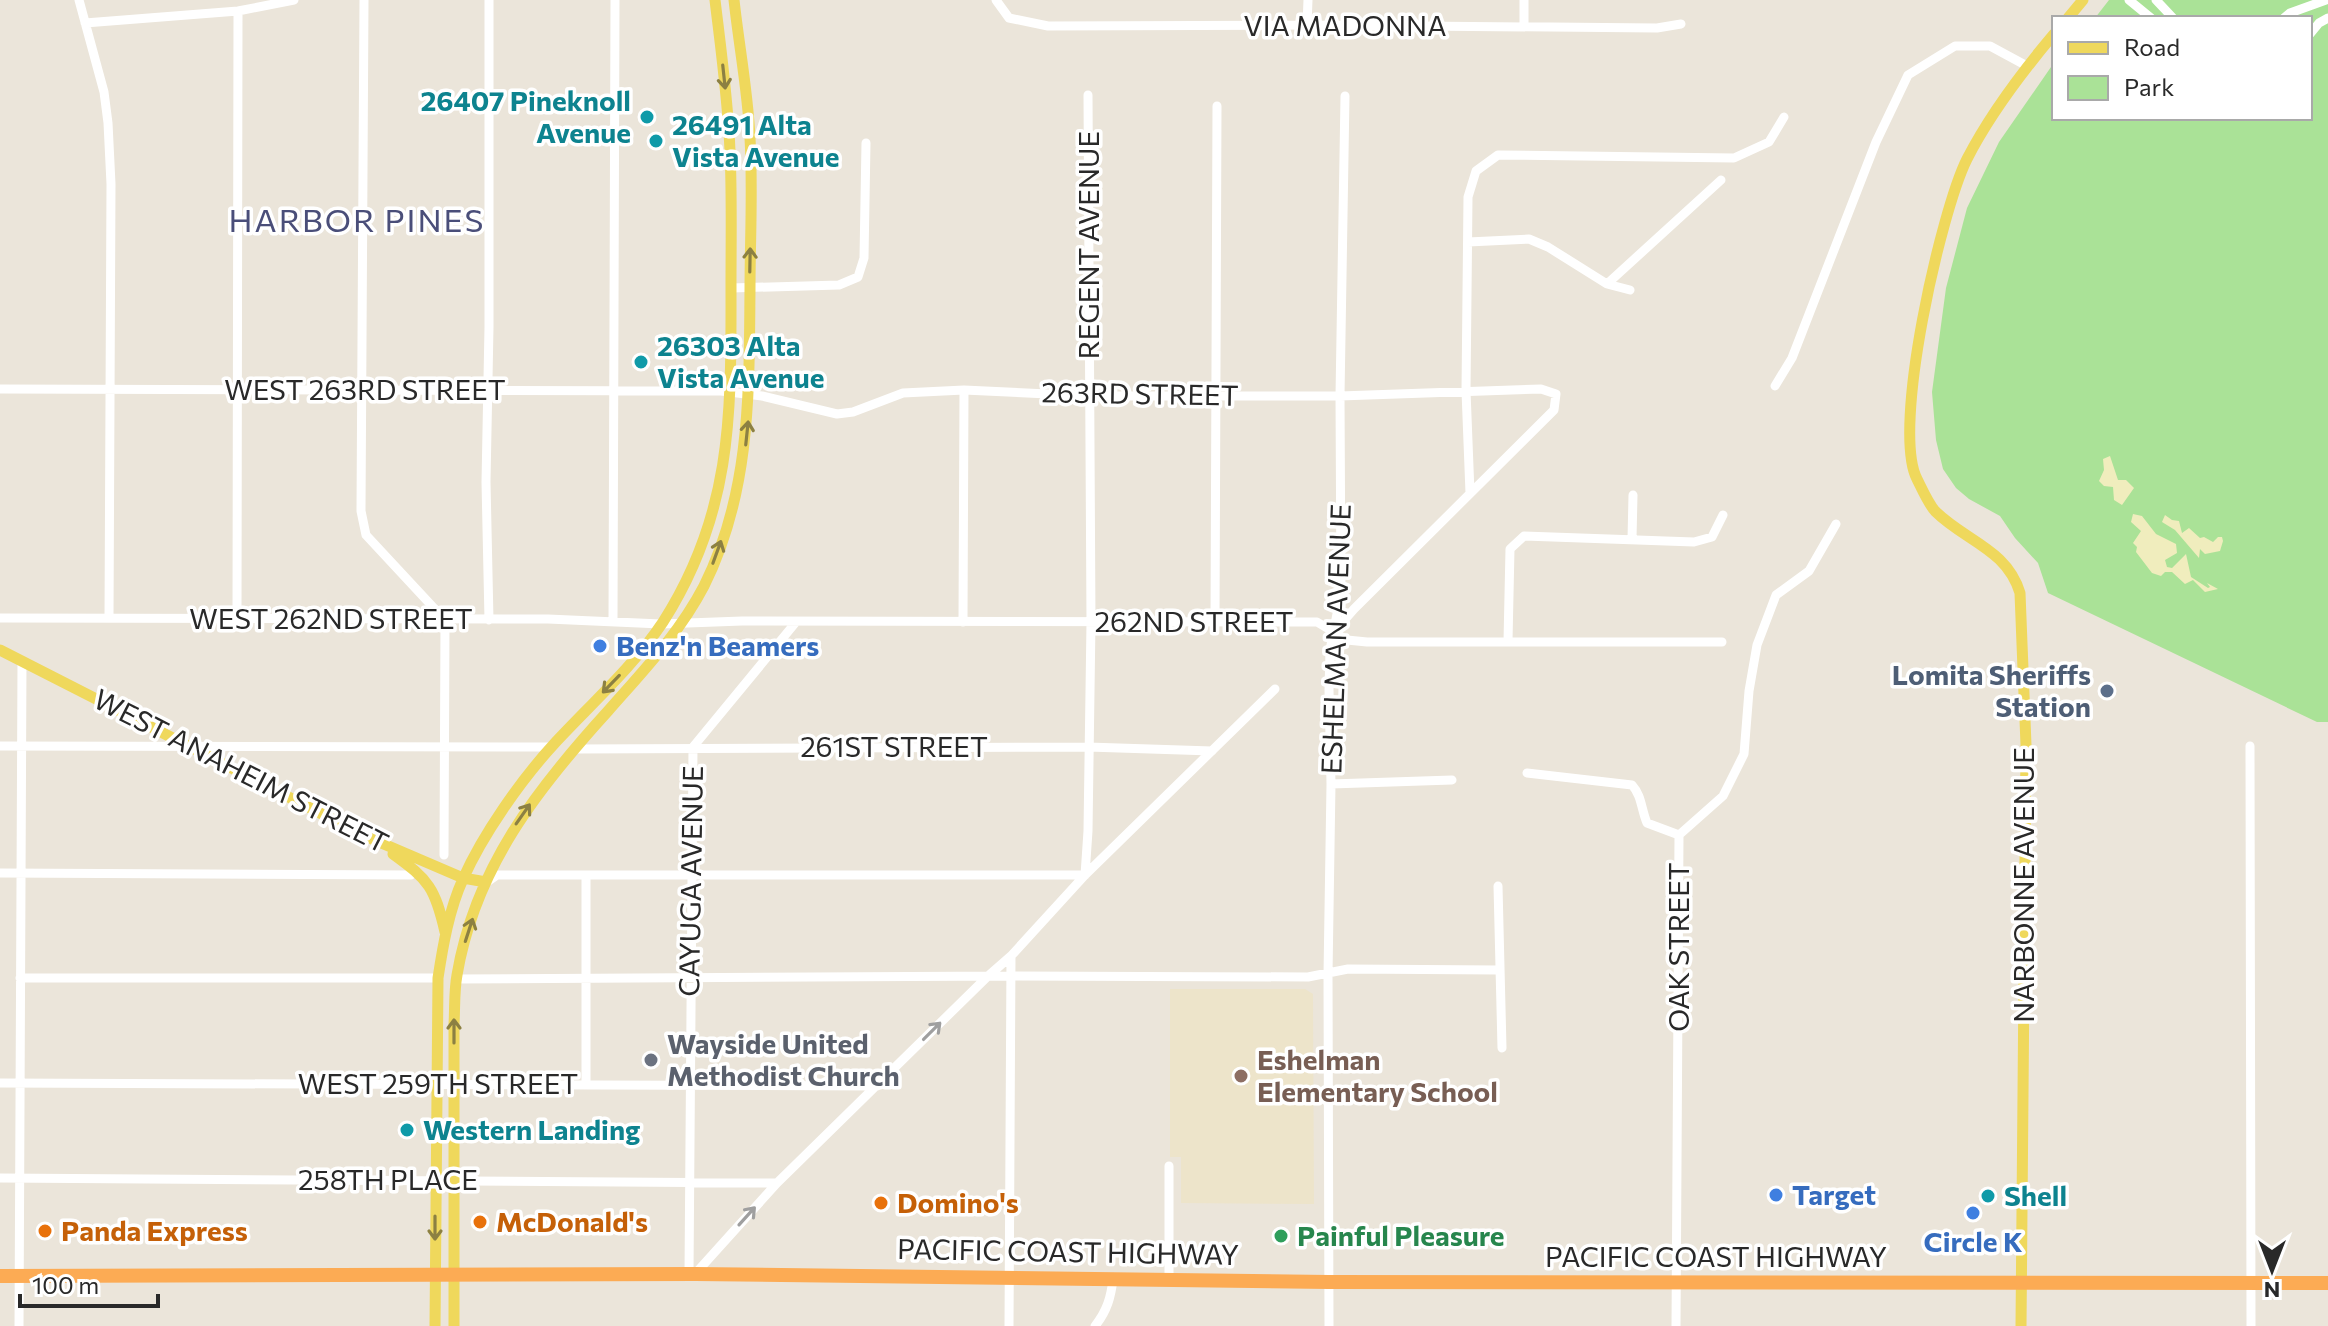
<svg xmlns="http://www.w3.org/2000/svg" width="2328" height="1326" font-family="Commissioner,sans-serif">
  <style>
    .education { fill: #ede4ca }
    .green { fill: #aae297 }
    .sand { fill: #f0edbd }
    .lines { fill: none; stroke-linecap: round; stroke-linejoin: round }
    .minor { stroke: #fff; stroke-width: 9 }
    .major { stroke: #efd85c; stroke-width: 11 }
    .highway { stroke: #fcab54; stroke-width: 14 }
    .oneway { stroke: #8c8042 }
    .oneway2 { stroke: #9f9f9f }
    .culture-dot { fill: #0f9aa8; stroke: #fff; stroke-width: 3 }
    .shop-dot { fill: #3f7fe0; stroke: #fff; stroke-width: 3 }
    .service-dot { fill: #5c6f8a; stroke: #fff; stroke-width: 3 }
    .worship-dot { fill: #6b7280; stroke: #fff; stroke-width: 3 }
    .education-dot { fill: #8d6e63; stroke: #fff; stroke-width: 3 }
    .food-dot { fill: #e8710a; stroke: #fff; stroke-width: 3 }
    .leisure-dot { fill: #2e9e5b; stroke: #fff; stroke-width: 3 }
    .labels { text-anchor: middle; stroke-width: 7; stroke-linejoin: round; paint-order: stroke }
    .street-label { font-size: 28px; fill: #292929; stroke: #fff }
    .culture-label { font-size: 28px; font-weight: bold; fill: #0d838f; stroke: #fff; text-anchor: start }
    .shop-label { font-size: 28px; font-weight: bold; fill: #366cbe; stroke: #fff; text-anchor: start }
    .service-label { font-size: 28px; font-weight: bold; fill: #4e5e75; stroke: #fff; text-anchor: end }
    .worship-label { font-size: 28px; font-weight: bold; fill: #5b616d; stroke: #fff; text-anchor: start }
    .education-label { font-size: 28px; font-weight: bold; fill: #785e54; stroke: #fff; text-anchor: start }
    .food-label { font-size: 28px; font-weight: bold; fill: #c56008; stroke: #fff; text-anchor: start }
    .leisure-label { font-size: 28px; font-weight: bold; fill: #27864d; stroke: #fff; text-anchor: start }
    .quarter-label { font-size: 32px; letter-spacing: 2px; fill: #4a4e79; stroke: #fff }
  </style>
  <rect width="100%" height="100%" fill="#ebe5da"/>
  <path class="education" d="M 1170,989 L 1305,989 L 1313,994 L 1314,1204 L 1181,1203 L 1181,1157 L 1170,1157 Z"/>
  <path class="green" d="M 2109,0 L 2328,0 L 2328,722 L 2317,722 L 2048,593 L 2038,563 L 2015,538 L 2000,516 L 1969,499 L 1956,488 L 1943,469 L 1936,440 L 1932,392 L 1946,288 L 1967,208 L 1999,142 L 2051,67 L 2054,64 L 2054,118 L 2310,118 L 2310,18 L 2095,18 Z"/>
  <path class="sand" d="M 2110,456 L 2118,480 L 2126,480 L 2134,488 L 2122,505 L 2114,500 L 2113,487 L 2104,486 L 2099,481 L 2104,470 L 2103,459 Z
    M 2133,514 L 2142,516 L 2156,534 L 2176,544 L 2177,553 L 2165,560 L 2167,567 L 2172,568 L 2186,554 L 2191,577 L 2208,588 L 2210,587 L 2207,583 L 2218,589 L 2205,592 L 2193,580 L 2185,584 L 2172,572 L 2165,572 L 2161,576 L 2152,573 L 2136,552 L 2137,547 L 2133,543 L 2141,531 L 2131,522 Z
    M 2165,515 L 2172,520 L 2179,521 L 2182,533 L 2189,528 L 2200,538 L 2204,537 L 2213,542 L 2218,537 L 2222,537 L 2223,541 L 2220,551 L 2205,554 L 2200,549 L 2199,558 L 2175,530 L 2162,522 Z"/>
  <g class="lines">
    <path class="minor" d="M 79,0 L 104,92 L 108,123 L 111,184 L 109,618
      M 364,0 L 361,511 L 366,535 L 445,620 L 444,855
      M 489,0 L 489,327 L 486,482 L 489,620
      M 996,0 L 1009,18 L 1048,26 L 1307,25 L 1657,28 L 1681,24
      M 1524,0 L 1524,26
      M 2129,0 L 2151,18
      M 2156,0 L 2173,18
      M 2284,18 L 2290,13 L 2326,0
      M 85,23 L 238,11 L 294,0
      M 1307,25 L 1308,0
      M 2310,34 L 2319,23 L 2328,18
      M 1468,242 L 1529,239 L 1548,247 L 1607,284 L 1630,290
      M 1607,284 L 1721,180
      M 731,288 L 839,285 L 858,277 L 864,258 L 866,143
      M 1775,386 L 1792,358 L 1876,142 L 1908,75 L 1955,46 L 1990,46 L 2027,66
      M 0,389 L 721,391 L 762,396 L 837,414 L 853,412 L 903,393 L 964,390 L 1091,396 L 1340,396 L 1541,389 L 1556,394 L 1554,410 L 1354,609 L 1333,633
      M 1470,493 L 1466,391 L 1468,197 L 1476,171 L 1498,155 L 1734,158 L 1769,142 L 1784,117
      M 1632,539 L 1633,495
      M 0,618 L 548,619 L 661,624 L 742,621 L 1317,622 L 1347,640 L 1367,642 L 1722,642
      M 237,618 L 238,11
      M 613,620 L 615,0
      M 963,622 L 964,390
      M 1215,622 L 1217,106
      M 1508,641 L 1510,549 L 1524,536 L 1694,542 L 1712,537 L 1723,515
      M 0,746 L 551,747
      M 2250,746 L 2251,1326
      M 576,749 L 1088,747 L 1212,751
      M 1527,773 L 1632,785 C 1642,796 1641,809 1647,823 L 1679,835
      M 1331,784 L 1452,780
      M 0,873 L 411,875
      M 586,875 L 586,1084
      M 487,882 L 497,875 L 1085,875 L 1088,831 L 1091,622 L 1088,95
      M 1498,886 L 1502,1048
      M 20,978 L 438,978
      M 456,979 L 1009,976 L 1308,977 L 1348,969 L 1498,970
      M 0,1083 L 877,1086
      M 0,1178 L 777,1183
      M 689,1274 L 693,747 L 796,622
      M 695,1274 L 777,1183 L 987,977 L 1011,956 L 1085,875 L 1275,689
      M 1169,1279 L 1169,1166
      M 19,1326 L 22,661
      M 1009,1326 L 1011,956
      M 1095,1326 C 1107,1311 1111,1297 1113,1279
      M 1329,1326 L 1328,974 L 1331,784 L 1329,690 L 1330,650 L 1341,593 L 1340,396 L 1345,96
      M 1676,1326 L 1679,835 L 1723,796 L 1744,754 L 1749,691 L 1757,645 L 1776,595 L 1809,571 L 1836,524"/>
    <path class="major" d="M 2068,18 L 2083,0
      M 0,650 L 365,836 L 463,878 L 486,882
      M 393,854 C 429,880 435,888 445,932
      M 435,1326 L 438,978 C 443,945 449,910 463,879 C 483,834 521,780 554,744 C 591,704 633,667 663,622 C 734,511 731,410 731,284 C 731,239 732,195 730,151 C 728,100 721,50 715,0
      M 454,1326 L 454,1024 C 455,1008 454,991 457,975 C 475,868 537,789 608,711 C 643,671 679,634 704,586 C 751,492 749,392 750,290 C 750,240 753,189 750,138 C 748,92 739,46 734,0
      M 2021,1326 L 2026,745 L 2020,593 C 2007,549 1965,541 1935,511 C 1928,503 1922,489 1917,479 C 1891,429 1941,211 1967,159 C 1990,114 2022,72 2054,34"/>
    <path class="highway" d="M 0,1276 L 695,1274 L 1329,1282 L 2328,1283"/>
  </g>
  <defs><path id="oneway-shaft" d="M-6 0H5M1.5-3L5.5 0L1.5 3" fill="none" stroke-width="1.6" stroke-linecap="round" stroke-linejoin="round" transform="scale(2)"/></defs>
  <g class="oneway">
    <use href="#oneway-shaft" transform="translate(724 77) rotate(84)"/>
    <use href="#oneway-shaft" transform="translate(750 260) rotate(-89)"/>
    <use href="#oneway-shaft" transform="translate(747 433) rotate(-84)"/>
    <use href="#oneway-shaft" transform="translate(717 552) rotate(-70)"/>
    <use href="#oneway-shaft" transform="translate(611 684) rotate(134)"/>
    <use href="#oneway-shaft" transform="translate(523 814) rotate(-55)"/>
    <use href="#oneway-shaft" transform="translate(469 930) rotate(-72)"/>
    <use href="#oneway-shaft" transform="translate(454 1031) rotate(-90)"/>
    <use href="#oneway-shaft" transform="translate(435 1228) rotate(90)"/>
  </g>
  <g class="oneway2">
    <use href="#oneway-shaft" transform="translate(932 1031) rotate(-45)"/>
    <use href="#oneway-shaft" transform="translate(747 1216) rotate(-48)"/>
  </g>
  <g class="culture-dot">
    <circle cx="647" cy="117" r="8"/>
    <circle cx="656" cy="141" r="8"/>
    <circle cx="641" cy="362" r="8"/>
    <circle cx="407" cy="1130" r="8"/>
    <circle cx="1988" cy="1196" r="8"/>
  </g>
  <g class="shop-dot">
    <circle cx="600" cy="646" r="8"/>
    <circle cx="1776" cy="1195" r="8"/>
    <circle cx="1973" cy="1213" r="8"/>
  </g>
  <circle class="service-dot" cx="2107" cy="691" r="8"/>
  <circle class="worship-dot" cx="651" cy="1060" r="8"/>
  <circle class="education-dot" cx="1241" cy="1076" r="8"/>
  <g class="food-dot">
    <circle cx="881" cy="1203" r="8"/>
    <circle cx="480" cy="1222" r="8"/>
    <circle cx="45" cy="1231" r="8"/>
  </g>
  <circle class="leisure-dot" cx="1281" cy="1236" r="8"/>
  <g class="labels">
    <g class="street-label">
      <text x="1345" y="36">VIA MADONNA</text>
      <text transform="translate(1089 245) rotate(-90)" y="10">REGENT AVENUE</text>
      <text x="365" y="400">WEST 263RD STREET</text>
      <text transform="translate(1140 394) rotate(1)" y="10">263RD STREET</text>
      <text x="331" y="629">WEST 262ND STREET</text>
      <text x="1194" y="632">262ND STREET</text>
      <text transform="translate(1336 639) rotate(-88)" y="10">ESHELMAN AVENUE</text>
      <text x="894" y="757">261ST STREET</text>
      <text transform="translate(241 771) rotate(27)" y="10">WEST ANAHEIM STREET</text>
      <text transform="translate(691 881) rotate(-89)" y="10">CAYUGA AVENUE</text>
      <text transform="translate(2024 885) rotate(-90)" y="10">NARBONNE AVENUE</text>
      <text transform="translate(1679 947) rotate(-90)" y="10">OAK STREET</text>
      <text x="438" y="1094">WEST 259TH STREET</text>
      <text x="388" y="1190">258TH PLACE</text>
      <text transform="translate(1068 1252) rotate(1)" y="10">PACIFIC COAST HIGHWAY</text>
      <text x="1716" y="1267">PACIFIC COAST HIGHWAY</text>
    </g>
    <g class="culture-label">
      <text x="631" y="111" text-anchor="end">26407 Pineknoll<tspan x="631" dy="32">Avenue</tspan></text>
      <text x="672" y="135">26491 Alta<tspan x="672" dy="32">Vista Avenue</tspan></text>
      <text x="657" y="356">26303 Alta<tspan x="657" dy="32">Vista Avenue</tspan></text>
      <text x="423" y="1140">Western Landing</text>
      <text x="2004" y="1206">Shell</text>
    </g>
    <g class="shop-label">
      <text x="616" y="656">Benz'n Beamers</text>
      <text x="1792" y="1205">Target</text>
      <text x="1973" y="1252" text-anchor="middle">Circle K</text>
    </g>
    <g class="service-label">
      <text x="2091" y="685">Lomita Sheriffs<tspan x="2091" dy="32">Station</tspan></text>
    </g>
    <g class="worship-label">
      <text x="667" y="1054">Wayside United<tspan x="667" dy="32">Methodist Church</tspan></text>
    </g>
    <g class="education-label">
      <text x="1257" y="1070">Eshelman<tspan x="1257" dy="32">Elementary School</tspan></text>
    </g>
    <g class="food-label">
      <text x="897" y="1213">Domino's</text>
      <text x="496" y="1232">McDonald's</text>
      <text x="61" y="1241">Panda Express</text>
    </g>
    <g class="leisure-label">
      <text x="1297" y="1246">Painful Pleasure</text>
    </g>
    <g class="quarter-label">
      <text x="357" y="232">HARBOR PINES</text>
    </g>
  </g>
  <rect x="2052" y="16" width="260" height="104" fill="#ffffff" stroke="#a9a9a9" stroke-width="2"/>
  <rect x="2068" y="42" width="40" height="12" fill="#efd85c" stroke="#a9a9a9" stroke-width="2"/>
  <text x="2124" y="56" font-size="24" fill="#292929">Road</text>
  <rect x="2068" y="76" width="40" height="24" fill="#aae297" stroke="#a9a9a9" stroke-width="2"/>
  <text x="2124" y="96" font-size="24" fill="#292929">Park</text>
  <g transform="translate(2272 1270) rotate(180)" stroke="#ffffff" stroke-width="6" paint-order="stroke">
  <path d="M0-6L14 30L0 20L-14 30Z" fill="#292929"/>
  <text y="-12" font-size="22" font-weight="bold" text-anchor="middle" fill="#292929">N</text>
  </g>
  <path d="M20 1294v12h138v-12" fill="none" stroke="#292929" stroke-width="4"/>
  <text x="32" y="1294" font-size="24" fill="#292929" stroke="#ffffff" stroke-width="6" paint-order="stroke">100 m</text>
</svg>
